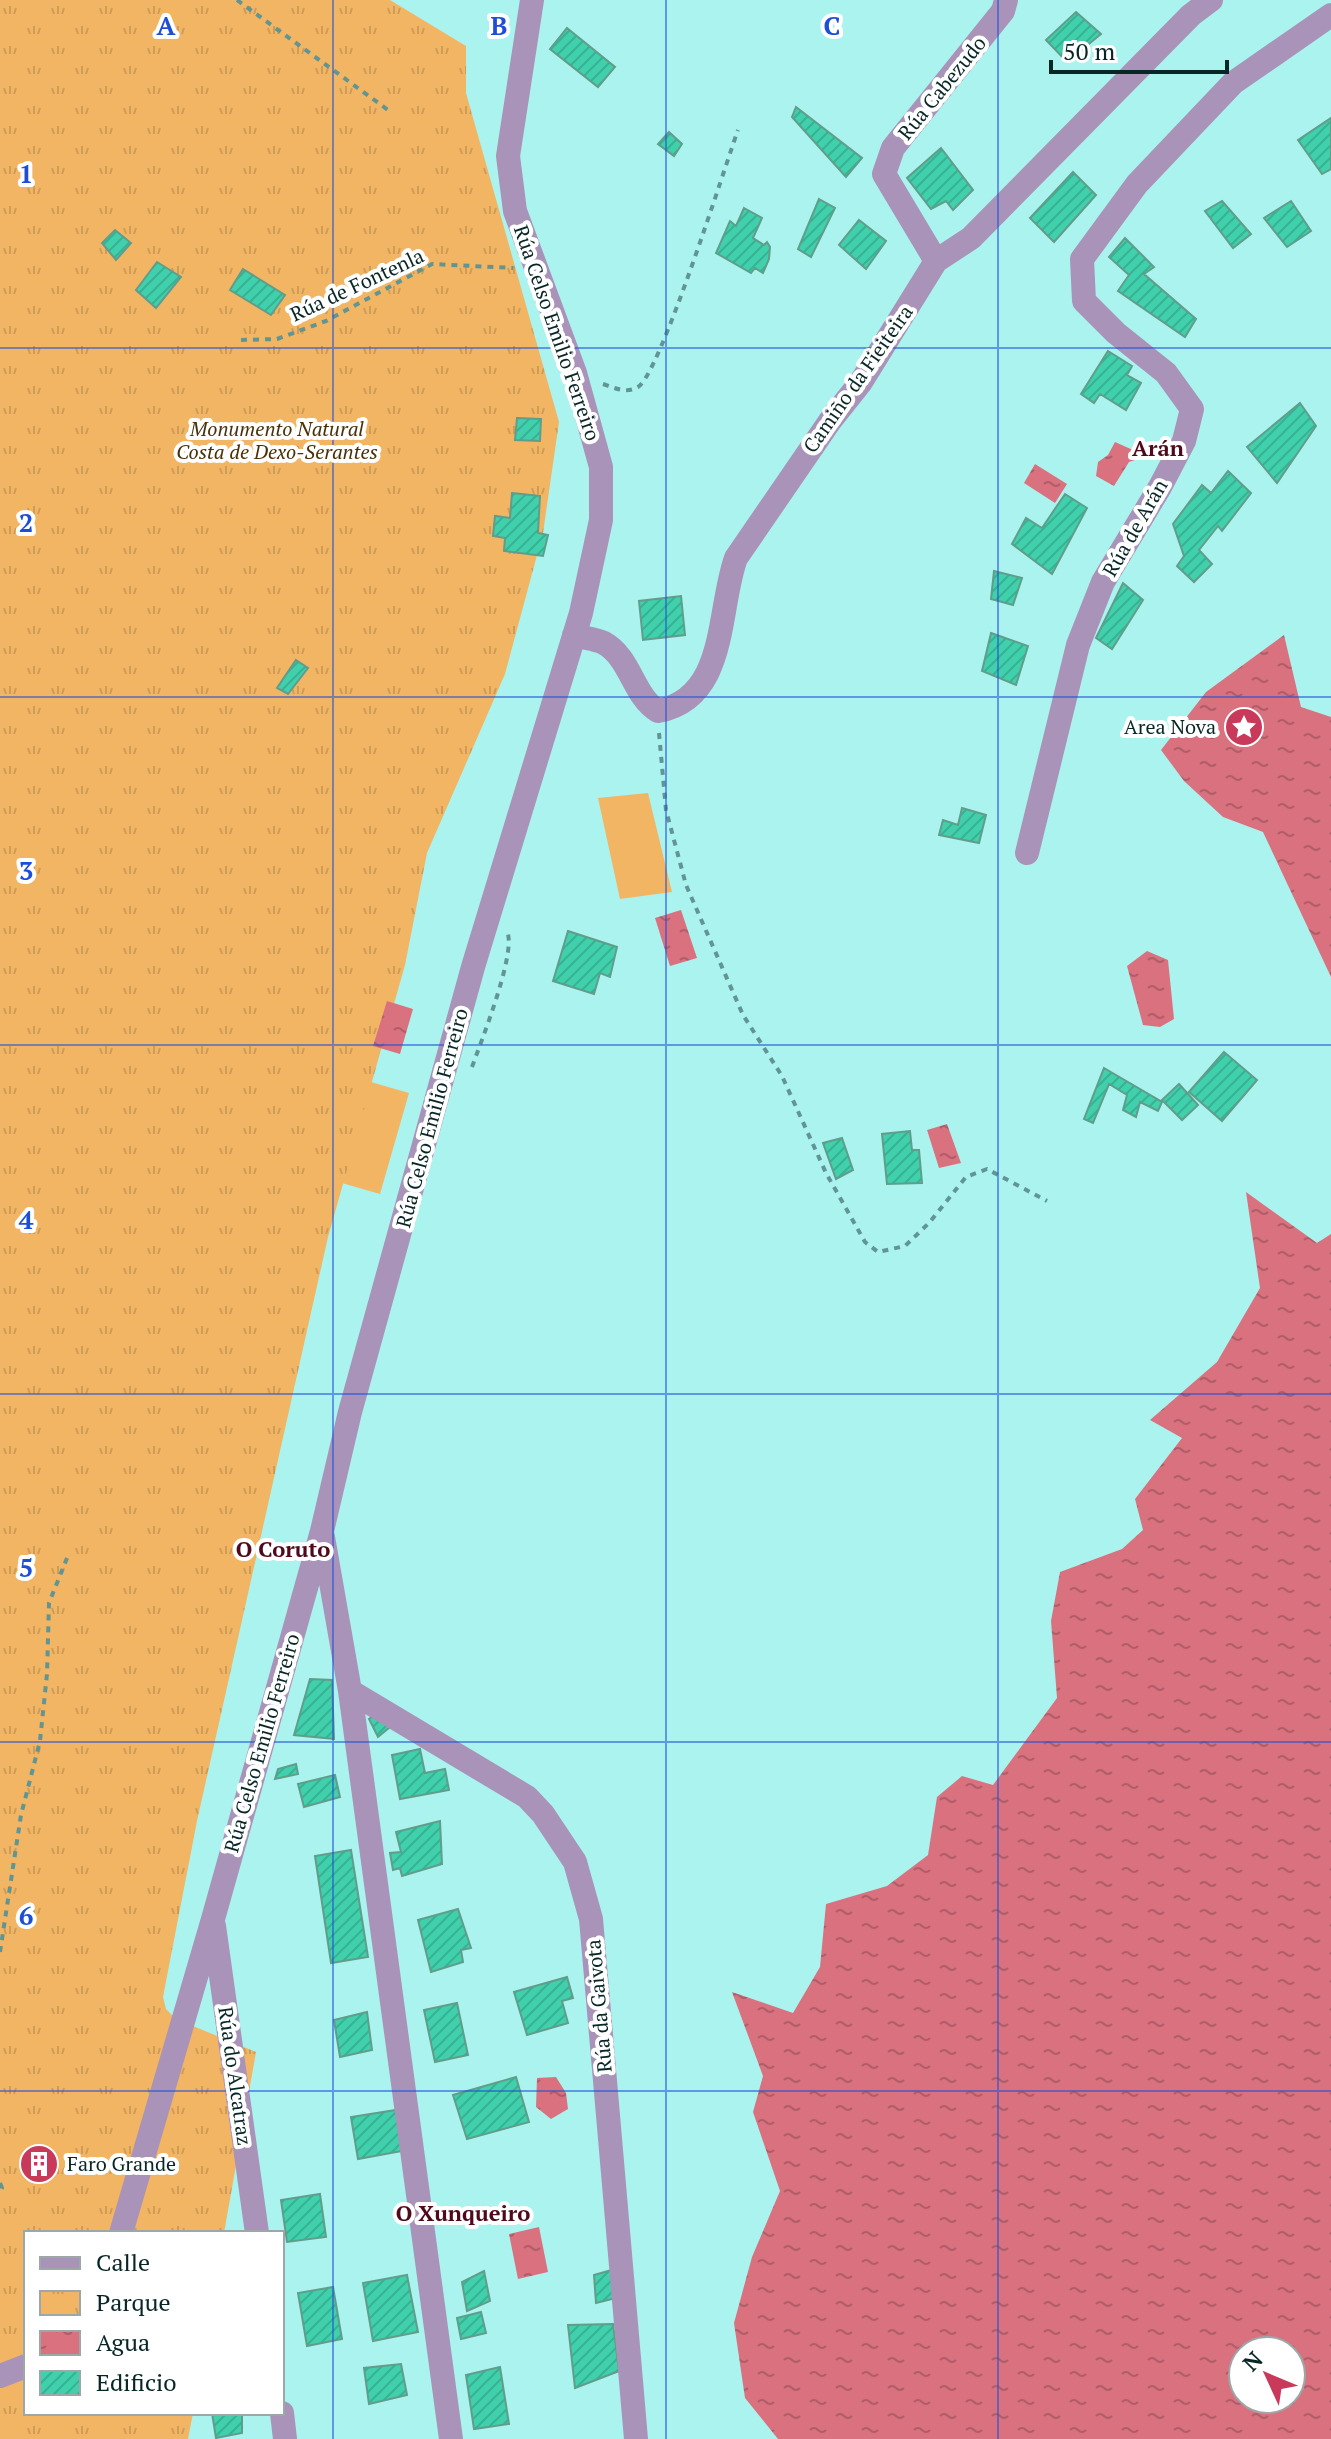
<svg xmlns="http://www.w3.org/2000/svg" width="1331" height="2439" font-family="'PT Serif',serif">
  <style>
    .green { fill: #f2b564 }
    .park { fill: url(#park-tufts) }
    .water { fill: url(#water-ripples); fill-rule: evenodd }
    .building { fill: url(#building-hatch); stroke: #609d8a; stroke-width: 2 }
    .lines { fill: none; stroke-linecap: round; stroke-linejoin: round }
    .path { stroke: #619593; stroke-width: 4; stroke-dasharray: 6 6; stroke-linecap: butt }
    .street { stroke: #a993b8; stroke-width: 24 }
    .grid { fill: none; stroke: #1d4ed8; stroke-width: 2; stroke-opacity: 0.55 }
    .labels { text-anchor: middle; stroke-width: 8; stroke-linejoin: round; paint-order: stroke }
    .street-label { font-size: 20px; fill: #082625; stroke: #fff }
    .park-label { font-size: 20px; font-style: italic; fill: #4a3007; stroke: #fff }
    .poi-label { font-size: 20px; fill: #082625; stroke: #fff; text-anchor: end }
    .neighbourhood-label { font-size: 22px; font-weight: bold; fill: #4f091b; stroke: #fff }
    .grid-label { font-size: 26px; text-anchor: middle; font-weight: bold; fill: #1d4ed8; stroke: #fff; stroke-width: 8; stroke-linejoin: round; paint-order: stroke }
  </style>
  <defs>
    <pattern id="park-tufts" width="24" height="20" patternUnits="userSpaceOnUse" patternTransform="scale(2)"><rect width="24" height="20" fill="#f2b564"/><path d="M3 7l-1-3M5 7V3M7 7l1-3M15 17l-1-3M17 17v-4M19 17l1-3" fill="none" stroke="#ce9c57"/></pattern>
    <pattern id="water-ripples" width="26" height="14" patternUnits="userSpaceOnUse" patternTransform="scale(2)"><rect width="26" height="14" fill="#da717f"/><path d="M2 4q2-2 4 0t4 0M15 11q2-2 4 0t4 0" fill="none" stroke="#af5d68"/></pattern>
    <pattern id="building-hatch" width="6" height="6" patternUnits="userSpaceOnUse" patternTransform="scale(2)"><rect width="6" height="6" fill="#40d0ac"/><path d="M-1 1l2-2M0 6l6-6M5 7l2-2" fill="none" stroke="#37b294"/></pattern>
  </defs>
  <rect width="100%" height="100%" fill="#abf3ef"/>
  <path class="green" d="M 648,793 L 672,892 L 620,899 L 598,798 Z
    M 350,1076 L 409,1093 L 380,1194 L 321,1177 Z"/>
  <path class="park" d="M 0,0 L 390,0 L 466,46 L 466,93 L 559,422 L 543,533 L 505,674 L 427,853 L 405,965 L 328,1237 L 197,1821 L 163,1997 L 166,2009 L 176,2019 L 256,2052 L 224,2233 L 26,2233 L 26,2413 L 193,2413 L 188,2439 L 0,2439 Z"/>
  <path class="water" d="M 1115,442 L 1133,450 L 1135,460 L 1129,462 L 1114,486 L 1096,476 L 1098,462 L 1108,455 Z
    M 1035,464 L 1067,484 L 1055,503 L 1024,483 Z
    M 1284,635 L 1301,707 L 1331,717 L 1331,977 L 1263,832 L 1223,817 L 1184,781 L 1161,750 L 1206,692 Z
    M 681,910 L 697,958 L 670,966 L 655,918 Z
    M 1147,951 L 1168,960 L 1174,1019 L 1160,1027 L 1143,1025 L 1127,966 Z
    M 387,1001 L 413,1009 L 400,1054 L 373,1046 Z
    M 947,1124 L 961,1163 L 939,1168 L 927,1130 Z
    M 1246,1192 L 1317,1243 L 1331,1234 L 1331,2439 L 778,2439 L 745,2398 L 734,2323 L 752,2257 L 780,2191 L 753,2112 L 763,2076 L 732,1992 L 793,2013 L 820,1967 L 826,1904 L 887,1886 L 928,1855 L 937,1797 L 962,1776 L 993,1785 L 1057,1698 L 1051,1621 L 1060,1572 L 1122,1549 L 1143,1530 L 1135,1499 L 1182,1438 L 1150,1420 L 1217,1362 L 1260,1288 ZM 1243,2351 L 1291,2351 L 1291,2399 L 1243,2399 Z
    M 556,2077 L 566,2093 L 568,2109 L 551,2119 L 536,2107 L 537,2078 Z
    M 539,2227 L 548,2272 L 518,2279 L 509,2234 Z"/>
  <path class="building" d="M 1076,12 L 1101,34 L 1067,62 L 1046,40 Z
    M 567,28 L 615,67 L 598,87 L 550,49 Z
    M 796,107 L 862,158 L 846,177 L 792,117 Z
    M 1331,118 L 1331,169 L 1322,174 L 1298,140 Z
    M 669,132 L 682,144 L 674,156 L 658,144 Z
    M 941,148 L 973,190 L 953,210 L 946,201 L 931,209 L 907,178 Z
    M 1073,172 L 1096,195 L 1054,242 L 1030,218 Z
    M 819,199 L 835,208 L 811,257 L 798,249 Z
    M 1222,201 L 1251,234 L 1233,248 L 1205,211 Z
    M 1291,201 L 1311,231 L 1287,247 L 1264,218 Z
    M 744,208 L 762,218 L 753,238 L 764,245 L 767,242 L 770,247 L 769,259 L 763,273 L 755,268 L 751,273 L 716,253 L 730,221 L 736,226 Z
    M 859,220 L 886,241 L 866,269 L 839,245 Z
    M 115,230 L 131,243 L 116,260 L 102,243 Z
    M 1125,238 L 1154,267 L 1144,274 L 1196,319 L 1185,337 L 1118,291 L 1129,275 L 1109,257 Z
    M 157,262 L 181,277 L 156,308 L 136,290 Z
    M 243,269 L 285,295 L 271,315 L 230,290 Z
    M 1108,351 L 1132,366 L 1127,375 L 1141,383 L 1126,410 L 1100,394 L 1094,403 L 1081,394 Z
    M 1300,403 L 1316,426 L 1277,483 L 1247,447 Z
    M 517,418 L 541,419 L 540,441 L 515,440 Z
    M 1228,471 L 1251,493 L 1222,531 L 1218,526 L 1199,550 L 1212,564 L 1194,582 L 1177,566 L 1184,556 L 1173,524 L 1202,485 L 1211,493 Z
    M 512,493 L 540,496 L 538,533 L 548,535 L 543,556 L 504,551 L 505,538 L 493,536 L 495,516 L 510,518 Z
    M 1065,494 L 1087,508 L 1052,574 L 1012,544 L 1026,518 L 1042,528 Z
    M 994,571 L 1022,578 L 1013,605 L 991,599 Z
    M 1123,583 L 1143,600 L 1112,649 L 1096,638 Z
    M 681,596 L 685,635 L 643,640 L 639,601 Z
    M 991,633 L 1028,646 L 1016,685 L 982,671 Z
    M 296,660 L 308,668 L 288,694 L 277,688 Z
    M 962,808 L 986,815 L 979,843 L 939,835 L 943,820 L 958,825 Z
    M 568,931 L 617,947 L 610,977 L 600,973 L 594,994 L 553,981 Z
    M 1224,1052 L 1257,1080 L 1222,1121 L 1189,1092 Z
    M 1104,1068 L 1162,1102 L 1158,1111 L 1140,1102 L 1136,1117 L 1123,1110 L 1127,1095 L 1109,1084 L 1093,1123 L 1084,1119 Z
    M 1179,1084 L 1198,1105 L 1182,1120 L 1162,1100 Z
    M 910,1131 L 912,1150 L 919,1150 L 922,1183 L 887,1184 L 882,1134 Z
    M 842,1138 L 853,1170 L 836,1179 L 823,1143 Z
    M 310,1679 L 332,1680 L 334,1739 L 294,1735 Z
    M 374,1716 L 390,1727 L 378,1737 L 369,1719 Z
    M 420,1749 L 425,1773 L 445,1769 L 449,1790 L 400,1799 L 392,1755 Z
    M 296,1764 L 298,1774 L 275,1779 L 278,1769 Z
    M 335,1775 L 340,1797 L 304,1807 L 298,1784 Z
    M 440,1821 L 442,1864 L 402,1876 L 400,1868 L 393,1870 L 390,1853 L 401,1852 L 396,1832 Z
    M 351,1850 L 368,1957 L 331,1963 L 315,1856 Z
    M 458,1909 L 471,1948 L 461,1950 L 463,1962 L 431,1972 L 418,1920 Z
    M 567,1977 L 573,1998 L 562,2001 L 568,2023 L 527,2035 L 514,1992 Z
    M 457,2003 L 468,2055 L 435,2062 L 424,2010 Z
    M 367,2012 L 372,2050 L 340,2057 L 334,2020 Z
    M 516,2077 L 529,2122 L 467,2139 L 453,2095 Z
    M 396,2110 L 402,2151 L 358,2159 L 351,2117 Z
    M30 2166a9 9 0 1 1 18 0a9 9 0 1 1-18 0Z
    M 320,2194 L 326,2237 L 287,2242 L 281,2200 Z
    M 615,2269 L 620,2297 L 596,2303 L 594,2275 Z
    M 484,2271 L 490,2301 L 467,2311 L 462,2282 Z
    M 407,2275 L 418,2332 L 373,2341 L 363,2283 Z
    M 333,2287 L 342,2339 L 307,2346 L 298,2293 Z
    M 481,2312 L 486,2333 L 461,2339 L 457,2318 Z
    M 613,2324 L 619,2371 L 575,2388 L 568,2325 Z
    M 401,2364 L 407,2395 L 369,2404 L 364,2368 Z
    M 500,2367 L 509,2424 L 474,2429 L 466,2375 Z
    M 212,2413 L 242,2413 L 242,2433 L 216,2438 Z"/>
  <g class="lines">
    <path class="path" d="M 237,0 L 388,110
      M 241,340 L 277,339 L 326,321 L 432,264 L 513,268
      M 603,384 C 615,388 626,394 638,387 C 660,374 725,166 738,130
      M 659,733 L 666,810 L 686,885 L 743,1015 L 782,1076 L 826,1173 L 865,1242 L 878,1252 L 905,1246 L 929,1223 L 966,1177 L 987,1169 L 1047,1201
      M 472,1067 C 482,1039 514,959 508,934
      M 0,1952 L 21,1815 L 40,1741 L 47,1674 L 49,1603 L 67,1558
      M 0,2183 L 2,2188 L 0,2190"/>
    <path class="street" d="M 936,261 L 884,174 L 893,148 L 1003,11 L 1006,0
      M 574,635 C 583,638 596,639 604,643 C 631,658 633,696 658,711 C 728,698 717,610 736,558 L 830,421 L 861,382 L 936,261 L 971,238 L 1191,15 L 1211,0
      M 1027,853 L 1078,645 L 1103,582 L 1160,487 L 1184,441 L 1192,409 L 1166,373 L 1116,333 L 1084,301 L 1082,259 L 1137,184 L 1233,83 L 1331,15
      M 323,1537 L 350,1691 L 451,2439
      M 350,1691 L 527,1797 L 543,1814 L 575,1862 L 591,1919 L 636,2439
      M 214,1926 L 257,2233
      M 121,2233 L 213,1919 L 322,1531 L 350,1412 L 473,967 L 581,613 L 601,520 L 601,467 L 575,373 L 515,211 L 508,156 L 532,0
      M 0,2376 L 26,2366
      M 282,2413 L 285,2439"/>
  </g>
  <path class="grid" d="M 333,0 L 333,2439M 666,0 L 666,2439M 998,0 L 998,2439M 0,348 L 1331,348M 0,697 L 1331,697M 0,1045 L 1331,1045M 0,1394 L 1331,1394M 0,1742 L 1331,1742M 0,2091 L 1331,2091"/>
  <defs>
    <g id="sight-disc" transform="scale(2)"><circle r="9.5" fill="#c93959" stroke="#fff"/><path d="M0-6L1.8-2.2L6-1.7L2.9 1.2L3.7 5.4L0 3.3L-3.7 5.4L-2.9 1.2L-6-1.7L-1.8-2.2Z" fill="#fff"/></g>
    <g id="building-disc" transform="scale(2)"><circle r="9.5" fill="#c93959" stroke="#fff"/><path d="M-4-6H4V6H1V3H-1V6H-4ZM-2.5-4.3h1.7v1.8h-1.7ZM.8-4.3h1.7v1.8H.8ZM-2.5-1h1.7V.8h-1.7ZM.8-1h1.7V.8H.8Z" fill="#fff"/></g>
  </defs>
  <g fill-rule="evenodd">
    <use href="#sight-disc" x="1244" y="727"/>
    <use href="#building-disc" x="39" y="2164"/>
  </g>
  <g class="labels">
    <g class="street-label">
      <text transform="translate(942 88) rotate(-51)" y="7">Rúa Cabezudo</text>
      <text transform="translate(357 285) rotate(-25)" y="7">Rúa de Fontenla</text>
      <text transform="translate(557 333) rotate(71)" y="7">Rúa Celso Emilio Ferreiro</text>
      <text transform="translate(858 379) rotate(-55)" y="7">Camiño da Fieiteira</text>
      <text transform="translate(1135 528) rotate(-60)" y="7">Rúa de Arán</text>
      <text transform="translate(432 1118) rotate(-75)" y="7">Rúa Celso Emilio Ferreiro</text>
      <text transform="translate(262 1743) rotate(-74)" y="7">Rúa Celso Emilio Ferreiro</text>
      <text transform="translate(599 2006) rotate(-95)" y="7">Rúa da Gaivota</text>
      <text transform="translate(235 2076) rotate(82)" y="7">Rúa do Alcatraz</text>
    </g>
    <g class="park-label">
      <text x="277" y="436">Monumento Natural<tspan x="277" dy="23">Costa de Dexo-Serantes</tspan></text>
    </g>
    <g class="poi-label">
      <text x="1216" y="734">Area Nova</text>
      <text x="67" y="2171" text-anchor="start">Faro Grande</text>
    </g>
    <g class="neighbourhood-label">
      <text x="1158" y="456">Arán</text>
      <text x="283" y="1557">O Coruto</text>
      <text x="463" y="2221">O Xunqueiro</text>
    </g>
  </g>
  <g class="grid-label">
    <text x="166" y="35">A</text>
    <text x="499" y="35">B</text>
    <text x="832" y="35">C</text>
    <text x="26" y="183">1</text>
    <text x="26" y="532">2</text>
    <text x="26" y="880">3</text>
    <text x="26" y="1229">4</text>
    <text x="26" y="1577">5</text>
    <text x="26" y="1925">6</text>
  </g>
  <rect x="24" y="2231" width="260" height="184" fill="#ffffff" stroke="#9ca8a8" stroke-width="2"/>
  <rect x="40" y="2257" width="40" height="12" fill="#a993b8" stroke="#9ca8a8" stroke-width="2"/>
  <text x="96" y="2271" font-size="24" fill="#082625">Calle</text>
  <rect x="40" y="2291" width="40" height="24" fill="url(#park-tufts)" stroke="#9ca8a8" stroke-width="2"/>
  <text x="96" y="2311" font-size="24" fill="#082625">Parque</text>
  <rect x="40" y="2331" width="40" height="24" fill="url(#water-ripples)" stroke="#9ca8a8" stroke-width="2"/>
  <text x="96" y="2351" font-size="24" fill="#082625">Agua</text>
  <rect x="40" y="2371" width="40" height="24" fill="url(#building-hatch)" stroke="#9ca8a8" stroke-width="2"/>
  <text x="96" y="2391" font-size="24" fill="#082625">Edificio</text>
  <g transform="translate(1267 2375) rotate(314)"><circle r="38" fill="#ffffff" stroke="#9ca8a8" stroke-width="2"/>
  <path d="M0-6L14 30L0 20L-14 30Z" fill="#c93959"/>
  <text y="-12" font-size="22" font-weight="bold" text-anchor="middle" fill="#082625">N</text>
  </g>
  <path d="M1051 60v12h176v-12" fill="none" stroke="#082625" stroke-width="4"/>
  <text x="1063" y="60" font-size="24" fill="#082625" stroke="#ffffff" stroke-width="6" paint-order="stroke">50 m</text>
</svg>
